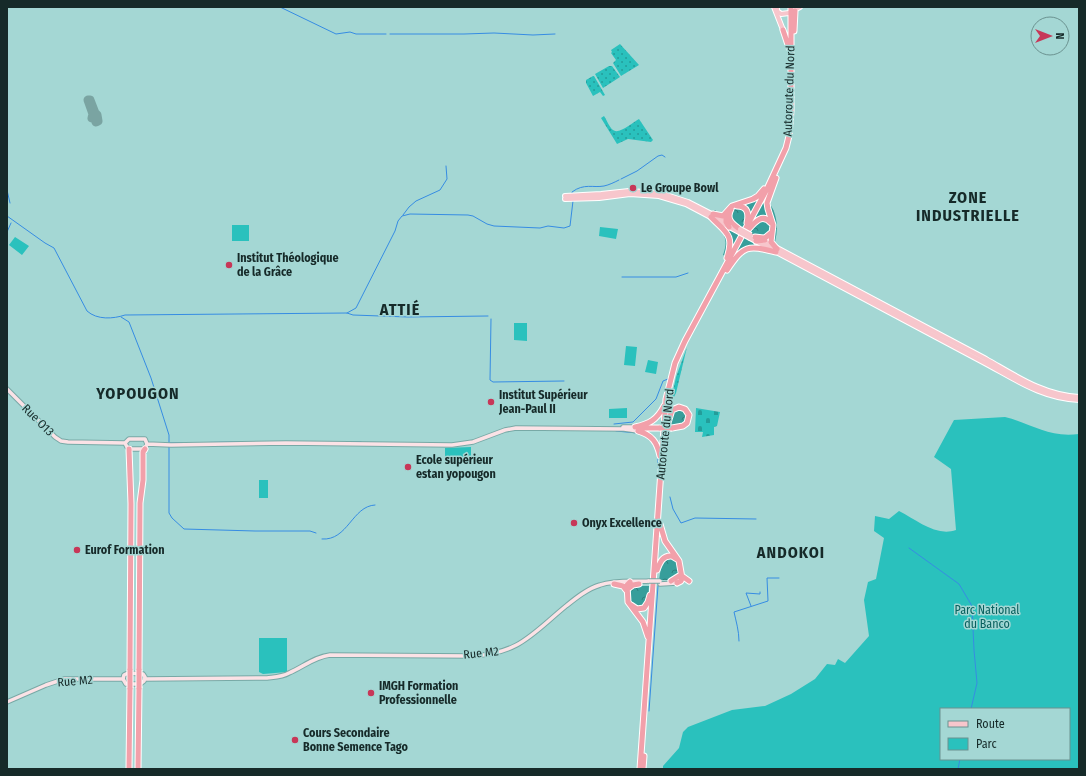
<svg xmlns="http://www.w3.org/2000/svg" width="1086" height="776" font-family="'Fira Sans Condensed',sans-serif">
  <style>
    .grass { fill: url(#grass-dots) }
    .forest { fill: url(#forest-crowns) }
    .cemetery { fill: url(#cemetery-stones) }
    .park { fill: #2ac1bd; fill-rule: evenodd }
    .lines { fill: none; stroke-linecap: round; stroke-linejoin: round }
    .stream { stroke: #368ce3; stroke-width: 1 }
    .runway { stroke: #7aa4a2; stroke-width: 9 }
    .secondary-casing { stroke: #78a9a6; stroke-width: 5.5 }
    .primary-casing { stroke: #fff; stroke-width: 6 }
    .highway-casing { stroke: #fff; stroke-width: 7 }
    .secondary { stroke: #fbe2e6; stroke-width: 3.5 }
    .primary { stroke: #f7c6cc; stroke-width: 4 }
    .highway { stroke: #f2a0aa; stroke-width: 5 }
    .secondary-bridge-casing { stroke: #78a9a6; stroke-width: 5.5; stroke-linecap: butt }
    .primary-bridge-casing { stroke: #fff; stroke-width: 6; stroke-linecap: butt }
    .highway-bridge-casing { stroke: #fff; stroke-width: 7; stroke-linecap: butt }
    .secondary-bridge { stroke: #fbe2e6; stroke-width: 3.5 }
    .primary-bridge { stroke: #f7c6cc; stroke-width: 4 }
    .highway-bridge { stroke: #f2a0aa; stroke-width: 5 }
    .poi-dot { fill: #c73758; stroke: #a4d7d4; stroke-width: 1.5 }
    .labels { text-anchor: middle; stroke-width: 3; stroke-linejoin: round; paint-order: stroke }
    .street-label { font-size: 12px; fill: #162a29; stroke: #a4d7d4 }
    .poi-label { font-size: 12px; font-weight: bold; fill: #162a29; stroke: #a4d7d4; text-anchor: start }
    .park-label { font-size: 12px; fill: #08605e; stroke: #a4d7d4 }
    .district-label { font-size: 16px; font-weight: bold; letter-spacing: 1px; fill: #162a29; stroke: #a4d7d4 }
  </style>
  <defs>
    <pattern id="grass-dots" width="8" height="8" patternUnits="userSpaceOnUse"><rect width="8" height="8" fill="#2ac1bd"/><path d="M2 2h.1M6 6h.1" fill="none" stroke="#239d9a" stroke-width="1.8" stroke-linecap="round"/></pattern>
    <pattern id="forest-crowns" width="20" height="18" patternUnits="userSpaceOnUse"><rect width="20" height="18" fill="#379e9b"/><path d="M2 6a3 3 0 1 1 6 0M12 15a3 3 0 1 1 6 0" fill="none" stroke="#2d817e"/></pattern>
    <pattern id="cemetery-stones" width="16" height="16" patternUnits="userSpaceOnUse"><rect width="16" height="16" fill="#2ac1bd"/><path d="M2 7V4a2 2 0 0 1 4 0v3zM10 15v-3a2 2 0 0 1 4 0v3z" fill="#239d9a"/></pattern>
  </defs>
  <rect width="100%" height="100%" fill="#a4d7d4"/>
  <path class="grass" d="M 620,44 L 639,65 L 621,76 L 613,63 L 616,60 L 611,53 L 612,52 L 611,50 Z
    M 609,66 L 612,66 L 620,77 L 603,88 L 595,74 Z
    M 594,76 L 605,95 L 603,96 L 600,92 L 593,96 L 586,83 L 586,80 L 593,76 Z
    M 604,116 C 607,120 609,127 613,130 C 619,135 633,122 639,119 L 653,140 L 651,142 L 628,139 L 617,144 L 601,118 Z
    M 687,347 L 676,393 L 670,405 L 676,377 Z"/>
  <path class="forest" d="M 760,192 C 763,196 767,200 770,204 C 780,219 778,238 771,253 C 755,248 748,247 736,260 L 723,255 C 730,236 722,230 708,218 L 715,210 L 718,213 L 723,212 L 755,196 Z
    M 681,408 L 688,414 L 685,423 L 679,425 L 670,425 L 671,419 L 674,410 Z
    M 670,556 L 678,561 L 679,574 L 671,580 L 659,580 L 662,561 Z
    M 639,586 L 649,586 L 648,602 L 640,608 L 631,603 C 629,594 629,587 639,586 Z"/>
  <path class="cemetery" d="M 696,408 L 720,412 L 717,426 L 714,427 L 714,435 L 702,437 L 703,432 L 695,432 Z"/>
  <path class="park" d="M 232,225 L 249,225 L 249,241 L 232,241 Z
    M 600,227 L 618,229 L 616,239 L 599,236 Z
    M 15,237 L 29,246 L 22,255 L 9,245 Z
    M 514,323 L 527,323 L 527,341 L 514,340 Z
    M 626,346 L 637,347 L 635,366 L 624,365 Z
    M 648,360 L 658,362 L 656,374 L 645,372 Z
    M 627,408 L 627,418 L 609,418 L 609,409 Z
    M 1005,417 C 1033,424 1048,438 1079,434 L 1079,769 L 663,769 L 663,766 L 679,748 L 683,732 L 688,727 L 732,710 L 765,706 L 791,694 L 815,679 L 827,664 L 835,665 L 838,659 L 845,663 L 869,636 L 864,600 L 868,582 L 876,579 L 884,538 L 874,531 L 875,516 L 889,519 L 899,511 C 917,520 936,537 956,530 L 951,469 L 934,457 L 954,420 ZM 941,709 L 1069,709 L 1069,759 L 941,759 Z
    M 471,447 L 471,463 L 445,463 L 445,448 Z
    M 259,480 L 268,480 L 268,498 L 259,498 Z
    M 259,638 L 287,638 L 287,672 L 263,674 L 259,672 Z"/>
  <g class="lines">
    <path class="stream" d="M 280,7 L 336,34 L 350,32 L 356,34 L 386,34
      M 390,34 L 464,34 L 494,33 L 533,35 L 555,34
      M 621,179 L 637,171 L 658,156 L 662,155 L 665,157
      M 7,190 L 10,203
      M 572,194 L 572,192 C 584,183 593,188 604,186 C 609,185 615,182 619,180
      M 403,215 L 409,207 L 416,201 L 440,190 L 447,179 L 446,166
      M 7,216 L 45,243 L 54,248 L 87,311 C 97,320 113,319 125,315 L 347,313 L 353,315 L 408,317 L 488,316
      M 7,232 L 11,223
      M 622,277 L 676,277 L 688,273
      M 347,313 L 356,308 L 395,231 L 398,221 L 402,216 L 410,214 L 468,215 L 473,216 L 487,224 L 494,226 L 540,228 L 548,226 L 564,228 L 570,226 L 573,201
      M 121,317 L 129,322 L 151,378 L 169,435 L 169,444
      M 491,319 L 490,380 L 493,382 L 564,381
      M 614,424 L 633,422 L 656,399 L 663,381 L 668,379
      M 616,431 L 637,433
      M 324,442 L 361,442
      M 170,443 L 245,442
      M 169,447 L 169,513 L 172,518 L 184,529 L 255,531 L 310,531 L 316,533
      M 658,457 L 658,468
      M 670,497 L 673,509 L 681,523 L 695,518 L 756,519
      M 322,539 C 348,541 352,506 375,505
      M 909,548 L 959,584 L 972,606 L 974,650 L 977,683 L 971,709
      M 751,606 L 746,593 L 760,594 L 760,592
      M 739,641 C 739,631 736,621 734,612 L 768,601 L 767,578 L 779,578
      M 649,711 L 658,586
      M 958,769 L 960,759"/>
    <path class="runway" d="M 88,100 L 90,100 L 95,113 L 97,115 L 98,121 L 96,122 L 95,119 L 92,118 L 93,114 Z"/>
    <g class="secondary-casing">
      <path id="secondary" d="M 7,389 L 55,437 L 61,441 L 68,442 L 125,443
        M 623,427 L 635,427
        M 125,443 L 127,447 L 131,449 L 145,449 L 147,444
        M 125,443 L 129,439 L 145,439 L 147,444
        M 147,444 L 171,445 L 286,443 L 452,445 L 473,442 L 505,430 L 516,428 L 624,429 L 638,431
        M 660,584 L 677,583
        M 128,673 L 143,674 L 145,677 L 144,681 L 140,684 L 126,684 L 123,679 L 124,675 Z
        M 145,679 L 267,678 C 275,677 282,677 289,673 C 303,667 314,657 330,655 L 471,656 C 519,654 532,634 566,606 C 576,598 587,589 600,585 C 615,580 632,582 649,581
        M 7,702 L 46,685 L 64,679 L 123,679"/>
    </g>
    <g class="primary-casing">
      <path id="primary" d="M 774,7 L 783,30
        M 777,7 L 777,11 L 781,14 L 789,13
        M 796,9 L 800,7
        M 565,196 L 601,194 L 629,191 L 660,193 L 688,202 L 727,222
        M 565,199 L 599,198 L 630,194 L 659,196 L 686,204 L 739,232
        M 750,238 L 983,362 C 1015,379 1041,398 1079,400
        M 762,240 L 986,359 C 1016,376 1043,395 1079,397"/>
    </g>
    <g class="highway-casing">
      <path id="highway" d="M 783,30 L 789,48
        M 794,31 L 795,11
        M 776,178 L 767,203 L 768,209 L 773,225 L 771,242 L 777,249
        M 737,206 C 748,206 749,214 747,223
        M 731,209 C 726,218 731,223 738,228
        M 713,214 L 723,216 L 732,206 L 753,199 L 758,196 L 764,189
        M 711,217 C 725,232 735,234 727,258
        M 726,217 L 726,222 L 729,227
        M 747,231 C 754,223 762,212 771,223
        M 755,237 L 765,238 L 771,233
        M 756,241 L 765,240
        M 727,270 C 744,245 747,245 776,252
        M 667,426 L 672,410 L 679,407 L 685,409 L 689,415 L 687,423 L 683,426 L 672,428
        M 635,427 C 649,424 657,420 664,406
        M 642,428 L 660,428
        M 638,431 C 652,435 657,442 660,456
        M 129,449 L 131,504 L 130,670
        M 660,524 L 665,541 L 679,561 L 682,578 L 681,581 L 677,583
        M 657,570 C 660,562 663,555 672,556 L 677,559
        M 682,576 L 689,581
        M 671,581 L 679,576
        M 630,582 L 627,585 L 628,602 L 643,622 L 648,637
        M 614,584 L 623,586 L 626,590
        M 629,588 L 633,585 L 639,584
        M 631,605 L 637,609 L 644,608 L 648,602 L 650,595
        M 139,670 L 140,503 L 143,480 L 143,452 L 145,449
        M 129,769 L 130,688
        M 138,769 L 139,688
        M 640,769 L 666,399 L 675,363 L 685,341 L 767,189 L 786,148 L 789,136 L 791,111 L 791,7
        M 643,769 L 644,756"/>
    </g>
    <use href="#secondary" class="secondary"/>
    <use href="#primary" class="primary"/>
    <use href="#highway" class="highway"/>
    <g class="secondary-bridge-casing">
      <path id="secondary-bridge" d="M 649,581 L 660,581"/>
    </g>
    <g class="primary-bridge-casing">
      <path id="primary-bridge" d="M 740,229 L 751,235
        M 739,232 L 750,238"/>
    </g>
    <g class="highway-bridge-casing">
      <path id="highway-bridge" d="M 660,428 L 672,428
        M 130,688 L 130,670
        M 139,688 L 139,670"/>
    </g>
    <use href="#secondary-bridge" class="secondary-bridge"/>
    <use href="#primary-bridge" class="primary-bridge"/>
    <use href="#highway-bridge" class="highway-bridge"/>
  </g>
  <g class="poi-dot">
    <circle cx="633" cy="188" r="4"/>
    <circle cx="229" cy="265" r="4"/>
    <circle cx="491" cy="402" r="4"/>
    <circle cx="408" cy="467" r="4"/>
    <circle cx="574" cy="523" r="4"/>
    <circle cx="77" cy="550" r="4"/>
    <circle cx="371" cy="693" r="4"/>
    <circle cx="295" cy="740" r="4"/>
  </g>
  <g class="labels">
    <g class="street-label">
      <text transform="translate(789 91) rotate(-88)" y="4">Autoroute du Nord</text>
      <text transform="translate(38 420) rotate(45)" y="4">Rue O13</text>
      <text transform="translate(665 434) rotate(-84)" y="4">Autoroute du Nord</text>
      <text transform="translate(481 653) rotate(-6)" y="4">Rue M2</text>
      <text transform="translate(75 681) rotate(-5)" y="4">Rue M2</text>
    </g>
    <g class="poi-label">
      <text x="641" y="192">Le Groupe Bowl</text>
      <text x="237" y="262">Institut Théologique<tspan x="237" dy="14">de la Grâce</tspan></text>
      <text x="499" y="399">Institut Supérieur<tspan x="499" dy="14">Jean-Paul II</tspan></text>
      <text x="416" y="464">Ecole supérieur<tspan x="416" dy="14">estan yopougon</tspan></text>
      <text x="582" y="527">Onyx Excellence</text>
      <text x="85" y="554">Eurof Formation</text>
      <text x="379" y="690">IMGH Formation<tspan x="379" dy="14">Professionnelle</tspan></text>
      <text x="303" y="737">Cours Secondaire<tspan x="303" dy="14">Bonne Semence Tago</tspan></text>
    </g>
    <g class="park-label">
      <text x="987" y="614">Parc National<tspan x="987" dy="14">du Banco</tspan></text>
    </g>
    <g class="district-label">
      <text x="968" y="203">ZONE<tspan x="968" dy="18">INDUSTRIELLE</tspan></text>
      <text x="400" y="315">ATTIÉ</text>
      <text x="138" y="399">YOPOUGON</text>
      <text x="791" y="558">ANDOKOI</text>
    </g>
  </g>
  <rect width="1086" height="776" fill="none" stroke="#162a29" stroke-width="16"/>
  <rect x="940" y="708" width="130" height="52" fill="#a4d7d4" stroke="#6b9290"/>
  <rect x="948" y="721" width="20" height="6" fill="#f7c6cc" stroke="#6b9290"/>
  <text x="976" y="728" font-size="12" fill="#162a29">Route</text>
  <rect x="948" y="738" width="20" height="12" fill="#2ac1bd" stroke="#6b9290"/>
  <text x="976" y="748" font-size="12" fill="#162a29">Parc</text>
  <g transform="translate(1050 36) rotate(90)"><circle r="19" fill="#a4d7d4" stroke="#6b9290"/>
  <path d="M0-3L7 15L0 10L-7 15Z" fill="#c73758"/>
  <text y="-6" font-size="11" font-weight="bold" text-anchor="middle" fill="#162a29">N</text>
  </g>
</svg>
